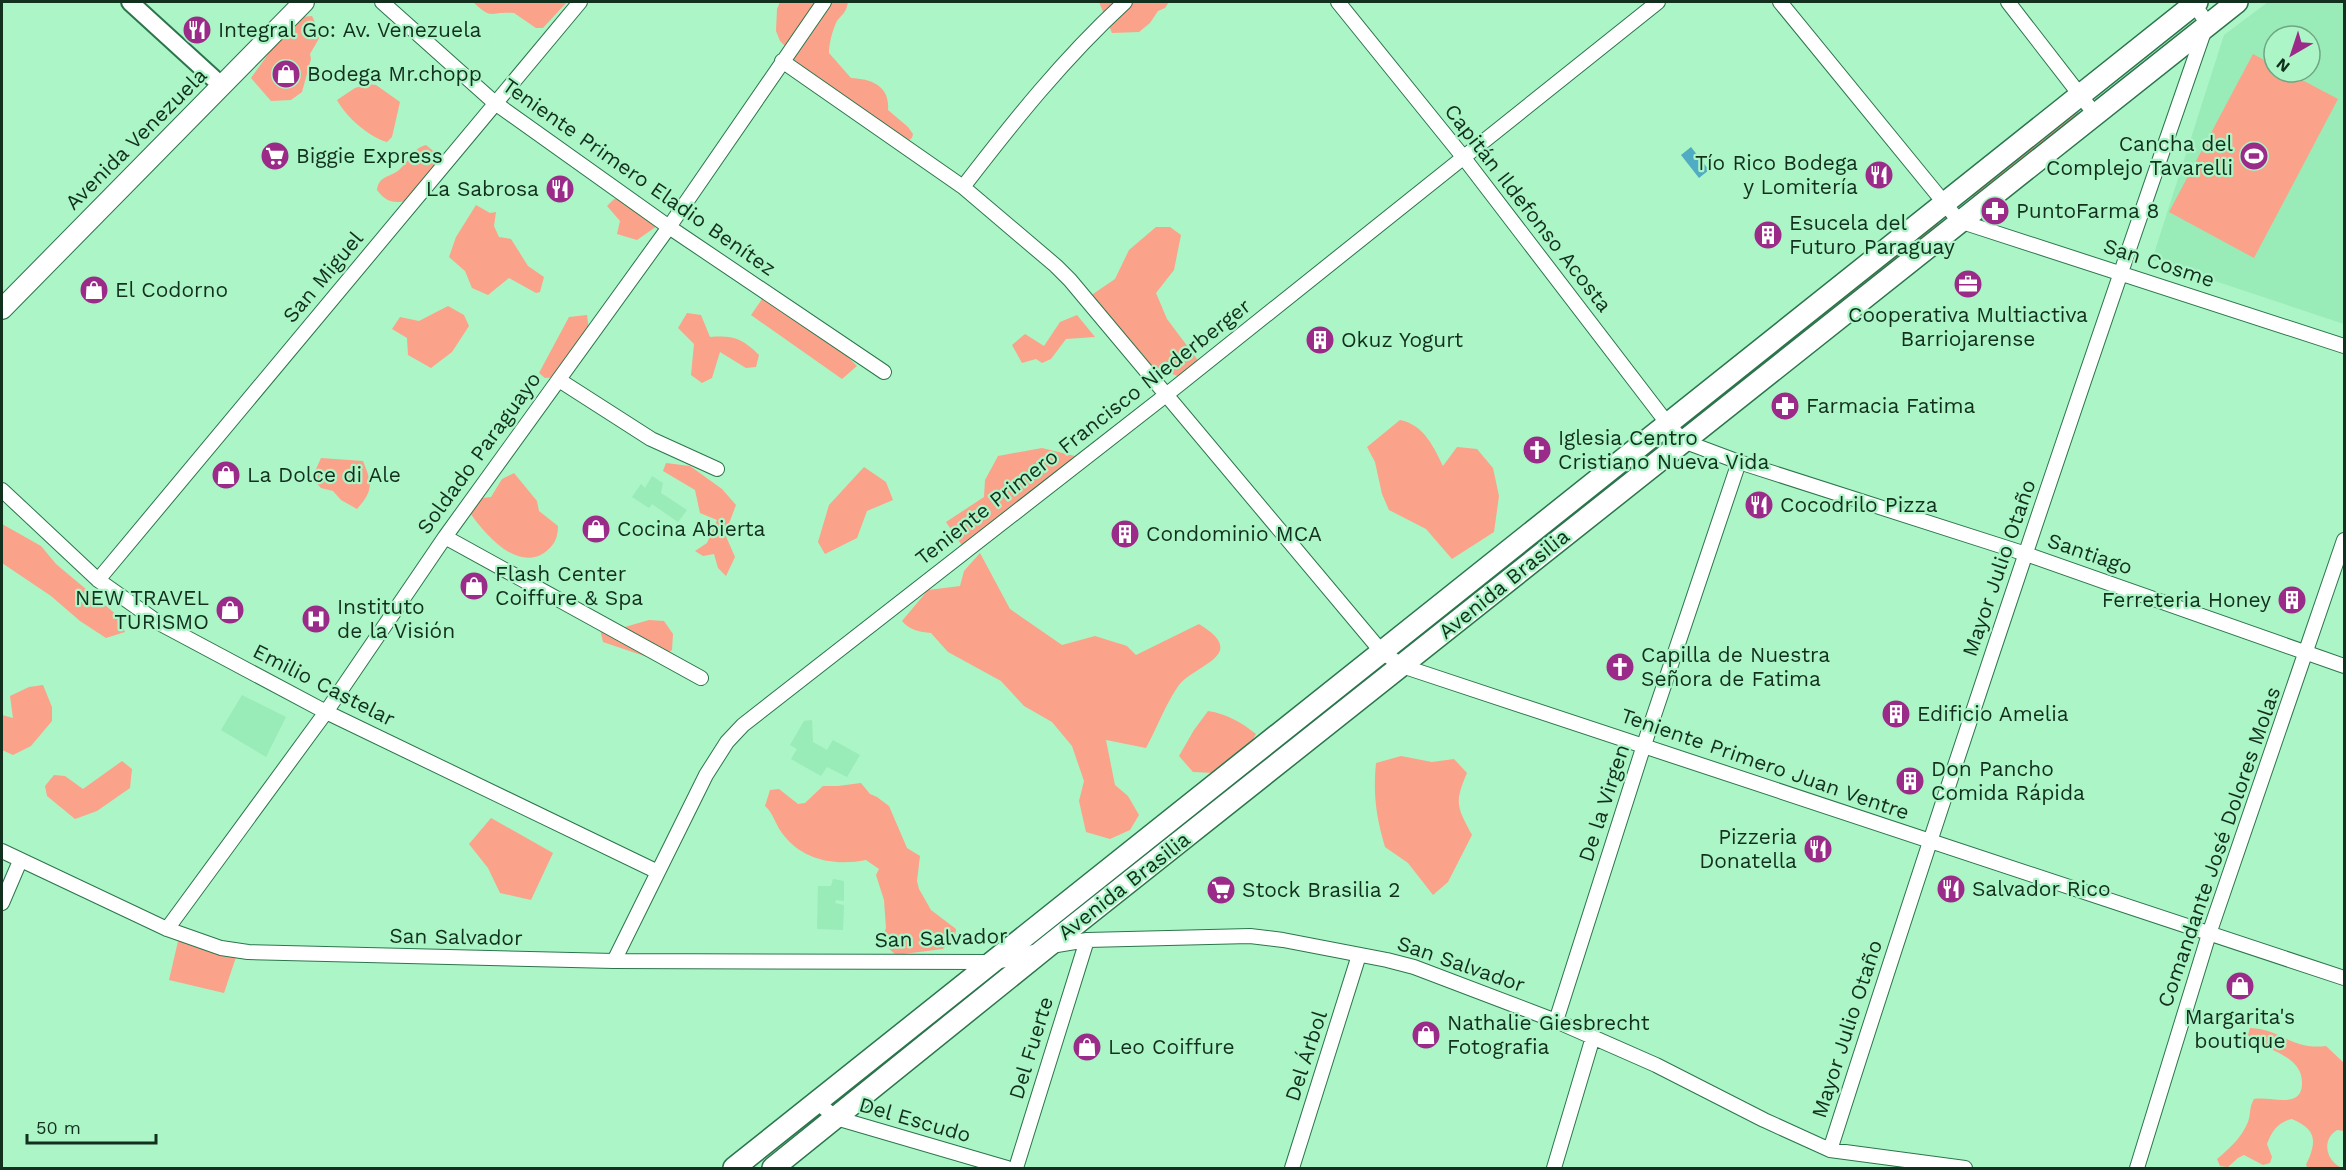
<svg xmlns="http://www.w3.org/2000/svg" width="2346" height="1170" font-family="'Work Sans',sans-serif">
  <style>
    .built { fill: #99ebb7; fill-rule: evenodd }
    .green { fill: #fba28a }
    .water { fill: #4facc3 }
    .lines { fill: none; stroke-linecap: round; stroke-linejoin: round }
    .minor-casing { stroke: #2c754c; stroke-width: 16 }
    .tertiary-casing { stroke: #2c754c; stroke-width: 20 }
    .secondary-casing { stroke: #2c754c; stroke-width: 22 }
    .primary-casing { stroke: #2c754c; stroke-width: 24 }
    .minor { stroke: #fff; stroke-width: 14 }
    .tertiary { stroke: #fff; stroke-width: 16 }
    .secondary { stroke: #fff; stroke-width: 20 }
    .primary { stroke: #fff; stroke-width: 21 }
    .labels { text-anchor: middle; stroke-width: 4.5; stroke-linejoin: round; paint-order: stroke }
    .poi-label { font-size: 21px; fill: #12301e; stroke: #acf5c6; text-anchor: start }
    .street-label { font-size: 21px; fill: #12301e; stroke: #acf5c6 }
  </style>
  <rect width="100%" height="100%" fill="#acf5c6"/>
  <path class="built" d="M 2268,2 L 2344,2 L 2344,324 L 2152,260 L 2224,35 ZM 2274,36 L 2310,36 L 2310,72 L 2274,72 Z
    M 652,476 L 663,483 L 661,493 L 687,510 L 678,522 L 652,504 L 649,508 L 632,497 L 641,484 L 645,488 Z
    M 242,695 L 286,717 L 266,757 L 221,730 Z
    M 812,720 L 813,742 L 827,750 L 833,740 L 860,755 L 847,777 L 827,767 L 821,776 L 791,759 L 797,749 L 790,745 L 804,721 Z
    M 833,879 L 844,881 L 844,901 L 836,900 L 835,903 L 844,905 L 843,930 L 817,929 L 818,886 L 831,886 Z"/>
  <path class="green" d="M 473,2 L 567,2 L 543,28 L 536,28 L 514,13 C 489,11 493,21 473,2 Z
    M 780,2 L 848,2 C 846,15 840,15 836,23 C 832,32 829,44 829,53 L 851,78 C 872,79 890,86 888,110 L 908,127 L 913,134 L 912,138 L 906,142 L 793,71 L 788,49 L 780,41 L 776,31 L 777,9 Z
    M 1099,2 L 1169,2 L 1165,8 L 1158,11 L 1150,23 L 1139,32 L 1112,33 Z
    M 312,16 L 321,35 L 310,54 L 311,59 L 302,92 L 291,100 L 271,101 L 251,78 L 279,39 L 294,29 L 302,17 Z
    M 2253,54 L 2274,65 L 2274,72 L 2287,72 L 2338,99 L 2254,258 L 2169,212 Z
    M 368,84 L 376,85 L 400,102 L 392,137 L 387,142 C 369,137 346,117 337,100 L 355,88 Z
    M 2076,109 L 2079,114 L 1974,197 L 1970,196 Z
    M 426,145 L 437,154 L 436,175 L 413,201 C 396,202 388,205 377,190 C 379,174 392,178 401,168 C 411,159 412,149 426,145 Z
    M 614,199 L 637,199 L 657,226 L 637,240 L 617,234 L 620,221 L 607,206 Z
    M 476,205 L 490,213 L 496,212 L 494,226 L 499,237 L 511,239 L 528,266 L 544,277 L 540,292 L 536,293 L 509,278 L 488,295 L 472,288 L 465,271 L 449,257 L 456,237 Z
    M 1937,221 L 1939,225 L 1792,343 L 1789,342 L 1788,340 Z
    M 1156,227 L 1170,227 L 1181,235 L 1174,270 L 1156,293 L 1167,319 L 1200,363 L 1182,378 L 1132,357 L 1085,308 L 1093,294 L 1115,279 L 1129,250 Z
    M 767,292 L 847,348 L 848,357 L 857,366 L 842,379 L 751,315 Z
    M 448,306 L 464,315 L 469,326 L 452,352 L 431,368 L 408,355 L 407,338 L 392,329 L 400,317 L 419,321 Z
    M 687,313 L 701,315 L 710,337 C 734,335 743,339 759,355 L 756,367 L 746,368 L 720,352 L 712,378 L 702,383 L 691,375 L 694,344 L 678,328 Z
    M 587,315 L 589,330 L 559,377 L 545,378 L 539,373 L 569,317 Z
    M 1077,315 L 1095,337 L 1066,339 L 1051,359 L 1042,363 L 1036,359 L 1022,363 L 1012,345 L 1025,334 L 1044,346 L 1060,322 Z
    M 1400,420 C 1424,425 1433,446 1443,466 L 1457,447 L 1477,449 L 1493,468 L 1499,496 L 1494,532 L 1452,559 L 1426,529 L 1389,510 L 1382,494 L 1375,462 L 1367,447 Z
    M 1660,442 L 1663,445 L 1413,644 L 1410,642 Z
    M 1042,448 L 1091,460 L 963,547 L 946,522 L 984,497 L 985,480 L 998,456 Z
    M 321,458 L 363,461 C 372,483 374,490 357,509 L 341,500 L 333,491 L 321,488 L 312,478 Z
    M 666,463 L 690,466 L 722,489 L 736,505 L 725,534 L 735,557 L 726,576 L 718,568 L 714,554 L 703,556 L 695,551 L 707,543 L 717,520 L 700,513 L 695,490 L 663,471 Z
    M 864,467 L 886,482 L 893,500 L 867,511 L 857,538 L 825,554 L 818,542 L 829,505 Z
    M 514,473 L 537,501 L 539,511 L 558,526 C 558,538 554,546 544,553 C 516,571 485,534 470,513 L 482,498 L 491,497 L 502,479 Z
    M 2,524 L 41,546 L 56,564 L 118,616 L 125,632 L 106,638 L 80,621 L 51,596 L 2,563 Z
    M 980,553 L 1010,609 L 1062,645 L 1095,636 L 1127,646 L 1136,655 L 1199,624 C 1250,655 1196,664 1179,685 C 1166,703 1157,728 1146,748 L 1106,740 L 1115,785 L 1128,796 L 1139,815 L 1130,830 L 1110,839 L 1086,832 L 1079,801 L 1084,781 L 1072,746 L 1052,722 L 1024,706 L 1001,681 L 948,652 L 931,633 C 920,632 909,630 902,621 L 928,590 L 960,586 L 964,571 Z
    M 649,620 L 664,621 L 673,634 L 672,650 L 656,660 L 603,642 L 600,629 L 618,629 Z
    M 1375,669 L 1378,672 L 1116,880 L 1114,877 Z
    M 43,685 L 52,707 L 52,721 L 31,746 L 13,755 L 2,750 L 2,715 L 13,718 L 10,696 L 29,687 Z
    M 1208,711 C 1227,714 1241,722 1256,734 L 1248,748 L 1215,773 L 1193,772 L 1179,756 L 1194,730 Z
    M 1401,756 L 1432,762 L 1454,759 L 1467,773 C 1454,803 1457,807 1472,835 L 1448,882 L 1433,895 L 1408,863 L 1385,847 C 1376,816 1373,795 1376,763 Z
    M 122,761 L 132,769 L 130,788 L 97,811 L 75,819 L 47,796 L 45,786 L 54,775 L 65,776 L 83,789 Z
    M 861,783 L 870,794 L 877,797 L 889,806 L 907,848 L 920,856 L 917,881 L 919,889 L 931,910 L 956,929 L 955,937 L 943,949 L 903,954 L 895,954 L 881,942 L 886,928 L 884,900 L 876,875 L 879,869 L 866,860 C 836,866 802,861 782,833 C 775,824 774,814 765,806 L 770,790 L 779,789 L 798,804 L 805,803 L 823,786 L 838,786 Z
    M 491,818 L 553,853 L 531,900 L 500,893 L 488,868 L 469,844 Z
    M 179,937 L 237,954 L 224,993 L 169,980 Z
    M 2250,1028 C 2281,1029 2291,1050 2326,1046 L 2344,1063 L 2344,1131 L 2337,1130 C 2321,1140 2326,1161 2342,1168 L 2308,1168 L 2306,1165 C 2317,1141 2317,1130 2292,1119 C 2278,1122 2272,1131 2267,1144 L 2272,1157 L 2270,1163 L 2263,1165 L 2244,1155 L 2238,1158 L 2228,1167 L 2220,1166 L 2217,1159 C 2229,1149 2242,1137 2248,1122 C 2251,1114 2249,1107 2254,1099 C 2267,1097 2280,1102 2292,1099 C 2299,1097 2302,1091 2302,1084 C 2303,1057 2272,1052 2253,1040 L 2248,1035 Z"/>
  <path class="water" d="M 1691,147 L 1709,170 L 1699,178 L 1681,155 Z"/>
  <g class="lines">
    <g class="minor-casing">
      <path id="minor" d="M 382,2 L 495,103 L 669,227 L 884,372
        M 1338,2 L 1464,158 L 1667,423 L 1683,441 L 1739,462 L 2026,554 L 2344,666
        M 1780,2 L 1959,221 L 2344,346
        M 2008,2 L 2094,113
        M 782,61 L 963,187 L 1056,266 L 1070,280 L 1381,651 L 1402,666 L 2344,978
        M 963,187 C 1013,122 1064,58 1125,2
        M 559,380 L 651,439 L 717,469
        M 2,490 L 98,580 L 159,623 L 326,712 L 658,872
        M 445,537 L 701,678
        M 98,580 L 580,2
        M 2,851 L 167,929 L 221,948 L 248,952 L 614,961 L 993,962 L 1017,958 L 1033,952
        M 2,903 L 20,861
        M 167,929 L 326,712 L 445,537 L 669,227 L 824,2
        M 1051,946 L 1087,940 L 1250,936 L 1283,940 L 1387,960 L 1414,967 L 1556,1021 L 1656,1065 L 1764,1120 L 1830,1150 L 1965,1168
        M 614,961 L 706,775 L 727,742 L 743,725 L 1166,395 L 1658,2
        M 1556,1021 L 1644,745 L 1739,462
        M 817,1102 L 836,1118 L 1007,1168
        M 1830,1150 C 1951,772 2077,397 2207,23 L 2194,4
        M 1016,1168 L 1087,940
        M 1292,1168 L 1359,955
        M 1554,1168 L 1593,1037
        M 2137,1168 L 2209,934 L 2344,540"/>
    </g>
    <g class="tertiary-casing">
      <path id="tertiary" d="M 130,2 L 222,86"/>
    </g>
    <g class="secondary-casing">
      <path id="secondary" d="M 2,309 L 304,2"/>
    </g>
    <g class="primary-casing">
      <path id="primary" d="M 734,1168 L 2197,2
        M 773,1168 L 1047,947 L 2237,2"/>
    </g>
    <use href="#minor" class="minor"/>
    <use href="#tertiary" class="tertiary"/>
    <use href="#secondary" class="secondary"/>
    <use href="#primary" class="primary"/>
  </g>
  <defs>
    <g id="restaurant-disc" transform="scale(1.5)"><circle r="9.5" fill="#9b2b88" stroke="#acf5c6"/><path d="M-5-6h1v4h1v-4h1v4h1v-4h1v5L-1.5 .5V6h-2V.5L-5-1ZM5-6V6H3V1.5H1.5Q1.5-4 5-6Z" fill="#fff"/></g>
    <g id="shop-disc" transform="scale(1.5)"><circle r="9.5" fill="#9b2b88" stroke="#acf5c6"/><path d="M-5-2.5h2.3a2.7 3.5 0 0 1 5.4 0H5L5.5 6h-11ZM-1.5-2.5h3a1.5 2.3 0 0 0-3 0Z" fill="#fff"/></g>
    <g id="supermarket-disc" transform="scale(1.5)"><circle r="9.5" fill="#9b2b88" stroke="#acf5c6"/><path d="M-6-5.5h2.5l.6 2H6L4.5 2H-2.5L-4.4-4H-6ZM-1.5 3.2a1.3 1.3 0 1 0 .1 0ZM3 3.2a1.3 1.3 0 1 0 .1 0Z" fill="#fff"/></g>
    <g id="stadium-disc" transform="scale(1.5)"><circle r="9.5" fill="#9b2b88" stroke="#acf5c6"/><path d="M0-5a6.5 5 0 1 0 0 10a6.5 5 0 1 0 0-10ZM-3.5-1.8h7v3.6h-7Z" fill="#fff"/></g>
    <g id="pharmacy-disc" transform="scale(1.5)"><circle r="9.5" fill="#9b2b88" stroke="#acf5c6"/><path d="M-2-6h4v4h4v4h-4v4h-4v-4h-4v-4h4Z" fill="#fff"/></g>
    <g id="building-disc" transform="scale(1.5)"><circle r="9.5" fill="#9b2b88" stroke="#acf5c6"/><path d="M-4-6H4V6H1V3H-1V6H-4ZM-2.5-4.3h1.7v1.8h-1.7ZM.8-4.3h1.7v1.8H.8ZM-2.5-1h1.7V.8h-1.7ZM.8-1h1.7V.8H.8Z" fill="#fff"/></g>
    <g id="office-disc" transform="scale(1.5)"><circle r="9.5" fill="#9b2b88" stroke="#acf5c6"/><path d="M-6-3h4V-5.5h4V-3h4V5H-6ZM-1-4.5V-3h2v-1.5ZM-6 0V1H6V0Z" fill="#fff"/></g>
    <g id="church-disc" transform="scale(1.5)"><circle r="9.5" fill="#9b2b88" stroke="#acf5c6"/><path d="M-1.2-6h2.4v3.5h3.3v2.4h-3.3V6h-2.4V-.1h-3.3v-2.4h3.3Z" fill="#fff"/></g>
    <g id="hospital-disc" transform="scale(1.5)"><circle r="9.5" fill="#9b2b88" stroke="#acf5c6"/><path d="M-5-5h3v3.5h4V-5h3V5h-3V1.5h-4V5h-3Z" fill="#fff"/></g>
  </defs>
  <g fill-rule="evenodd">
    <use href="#restaurant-disc" x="197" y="30"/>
    <use href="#shop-disc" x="286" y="74"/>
    <use href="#supermarket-disc" x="275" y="156"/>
    <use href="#stadium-disc" x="2254" y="156"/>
    <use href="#restaurant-disc" x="1879" y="175"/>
    <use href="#restaurant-disc" x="560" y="189"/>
    <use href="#pharmacy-disc" x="1995" y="211"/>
    <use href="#building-disc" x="1768" y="235"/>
    <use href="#office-disc" x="1968" y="284"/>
    <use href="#shop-disc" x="94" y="290"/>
    <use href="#building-disc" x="1320" y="340"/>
    <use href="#pharmacy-disc" x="1785" y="406"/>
    <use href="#church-disc" x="1537" y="450"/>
    <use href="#shop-disc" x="226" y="475"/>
    <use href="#restaurant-disc" x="1759" y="505"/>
    <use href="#shop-disc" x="596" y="529"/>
    <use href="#building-disc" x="1125" y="534"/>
    <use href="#shop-disc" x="474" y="586"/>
    <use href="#building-disc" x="2292" y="600"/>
    <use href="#shop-disc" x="230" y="610"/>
    <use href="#hospital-disc" x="316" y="619"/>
    <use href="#church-disc" x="1620" y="667"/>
    <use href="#building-disc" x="1896" y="714"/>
    <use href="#building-disc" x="1910" y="781"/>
    <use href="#restaurant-disc" x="1818" y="849"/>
    <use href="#restaurant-disc" x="1951" y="889"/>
    <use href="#supermarket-disc" x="1221" y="890"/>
    <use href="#shop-disc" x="2240" y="986"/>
    <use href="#shop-disc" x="1426" y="1035"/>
    <use href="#shop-disc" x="1087" y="1047"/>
  </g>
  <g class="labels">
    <g class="poi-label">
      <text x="218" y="37">Integral Go: Av. Venezuela</text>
      <text x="307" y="81">Bodega Mr.chopp</text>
      <text x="2233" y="151" text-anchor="end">Cancha del<tspan x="2233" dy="24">Complejo Tavarelli</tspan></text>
      <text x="296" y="163">Biggie Express</text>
      <text x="1858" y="170" text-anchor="end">Tío Rico Bodega<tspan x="1858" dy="24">y Lomitería</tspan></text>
      <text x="539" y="196" text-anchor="end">La Sabrosa</text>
      <text x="2016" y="218">PuntoFarma 8</text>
      <text x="1789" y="230">Esucela del<tspan x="1789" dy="24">Futuro Paraguay</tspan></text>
      <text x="115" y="297">El Codorno</text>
      <text x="1968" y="322" text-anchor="middle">Cooperativa Multiactiva<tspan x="1968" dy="24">Barriojarense</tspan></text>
      <text x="1341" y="347">Okuz Yogurt</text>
      <text x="1806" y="413">Farmacia Fatima</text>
      <text x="1558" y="445">Iglesia Centro<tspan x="1558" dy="24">Cristiano Nueva Vida</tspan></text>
      <text x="247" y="482">La Dolce di Ale</text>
      <text x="1780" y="512">Cocodrilo Pizza</text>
      <text x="617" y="536">Cocina Abierta</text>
      <text x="1146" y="541">Condominio MCA</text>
      <text x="495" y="581">Flash Center<tspan x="495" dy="24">Coiffure &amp; Spa</tspan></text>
      <text x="209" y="605" text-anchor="end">NEW TRAVEL<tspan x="209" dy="24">TURISMO</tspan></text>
      <text x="2271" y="607" text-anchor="end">Ferreteria Honey</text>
      <text x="337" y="614">Instituto<tspan x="337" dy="24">de la Visión</tspan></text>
      <text x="1641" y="662">Capilla de Nuestra<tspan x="1641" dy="24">Señora de Fatima</tspan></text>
      <text x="1917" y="721">Edificio Amelia</text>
      <text x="1931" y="776">Don Pancho<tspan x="1931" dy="24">Comida Rápida</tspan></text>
      <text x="1797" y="844" text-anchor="end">Pizzeria<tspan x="1797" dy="24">Donatella</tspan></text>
      <text x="1972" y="896">Salvador Rico</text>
      <text x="1242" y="897">Stock Brasilia 2</text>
      <text x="2240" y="1024" text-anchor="middle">Margarita's<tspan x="2240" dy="24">boutique</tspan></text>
      <text x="1447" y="1030">Nathalie Giesbrecht<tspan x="1447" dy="24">Fotografia</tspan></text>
      <text x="1108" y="1054">Leo Coiffure</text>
    </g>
    <g class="street-label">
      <text transform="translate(136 139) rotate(-45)" y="7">Avenida Venezuela</text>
      <text transform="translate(639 177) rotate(35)" y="7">Teniente Primero Eladio Benítez</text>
      <text transform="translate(1528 208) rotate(52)" y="7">Capitán Ildefonso Acosta</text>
      <text transform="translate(2159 263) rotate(18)" y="7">San Cosme</text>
      <text transform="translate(323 277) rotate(-50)" y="7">San Miguel</text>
      <text transform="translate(1083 432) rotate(-38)" y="7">Teniente Primero Francisco Niederberger</text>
      <text transform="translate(479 453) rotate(-54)" y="7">Soldado Paraguayo</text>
      <text transform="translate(2090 554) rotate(19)" y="7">Santiago</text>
      <text transform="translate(1999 568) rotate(-71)" y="7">Mayor Julio Otaño</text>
      <text transform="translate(1504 584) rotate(-39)" y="7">Avenida Brasilia</text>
      <text transform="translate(324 685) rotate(27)" y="7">Emilio Castelar</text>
      <text transform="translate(1765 764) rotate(19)" y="7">Teniente Primero Juan Ventre</text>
      <text transform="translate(1604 803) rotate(-72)" y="7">De la Virgen</text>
      <text transform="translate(2219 847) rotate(-71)" y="7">Comandante José Dolores Molas</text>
      <text transform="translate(1124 886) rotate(-38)" y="7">Avenida Brasilia</text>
      <text transform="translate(456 937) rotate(1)" y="7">San Salvador</text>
      <text transform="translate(941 938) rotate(-2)" y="7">San Salvador</text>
      <text transform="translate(1461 964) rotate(19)" y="7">San Salvador</text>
      <text transform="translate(1847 1029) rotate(-72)" y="7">Mayor Julio Otaño</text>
      <text transform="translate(1031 1048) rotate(-73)" y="7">Del Fuerte</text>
      <text transform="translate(1306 1056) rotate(-72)" y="7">Del Árbol</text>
      <text transform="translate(915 1120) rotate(16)" y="7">Del Escudo</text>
    </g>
  </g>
  <rect width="2346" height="1170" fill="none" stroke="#12301e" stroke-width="6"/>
  <g transform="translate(2292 54) rotate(219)"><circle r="28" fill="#acf5c6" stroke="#6ea683" stroke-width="1.5"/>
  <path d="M0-4.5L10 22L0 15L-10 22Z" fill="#9b2b88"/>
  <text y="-9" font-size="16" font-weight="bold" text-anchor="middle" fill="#12301e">N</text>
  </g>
  <path d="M27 1134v9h129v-9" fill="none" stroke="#12301e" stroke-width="3"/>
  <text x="36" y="1134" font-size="18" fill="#12301e" stroke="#acf5c6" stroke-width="4.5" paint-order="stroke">50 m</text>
</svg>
